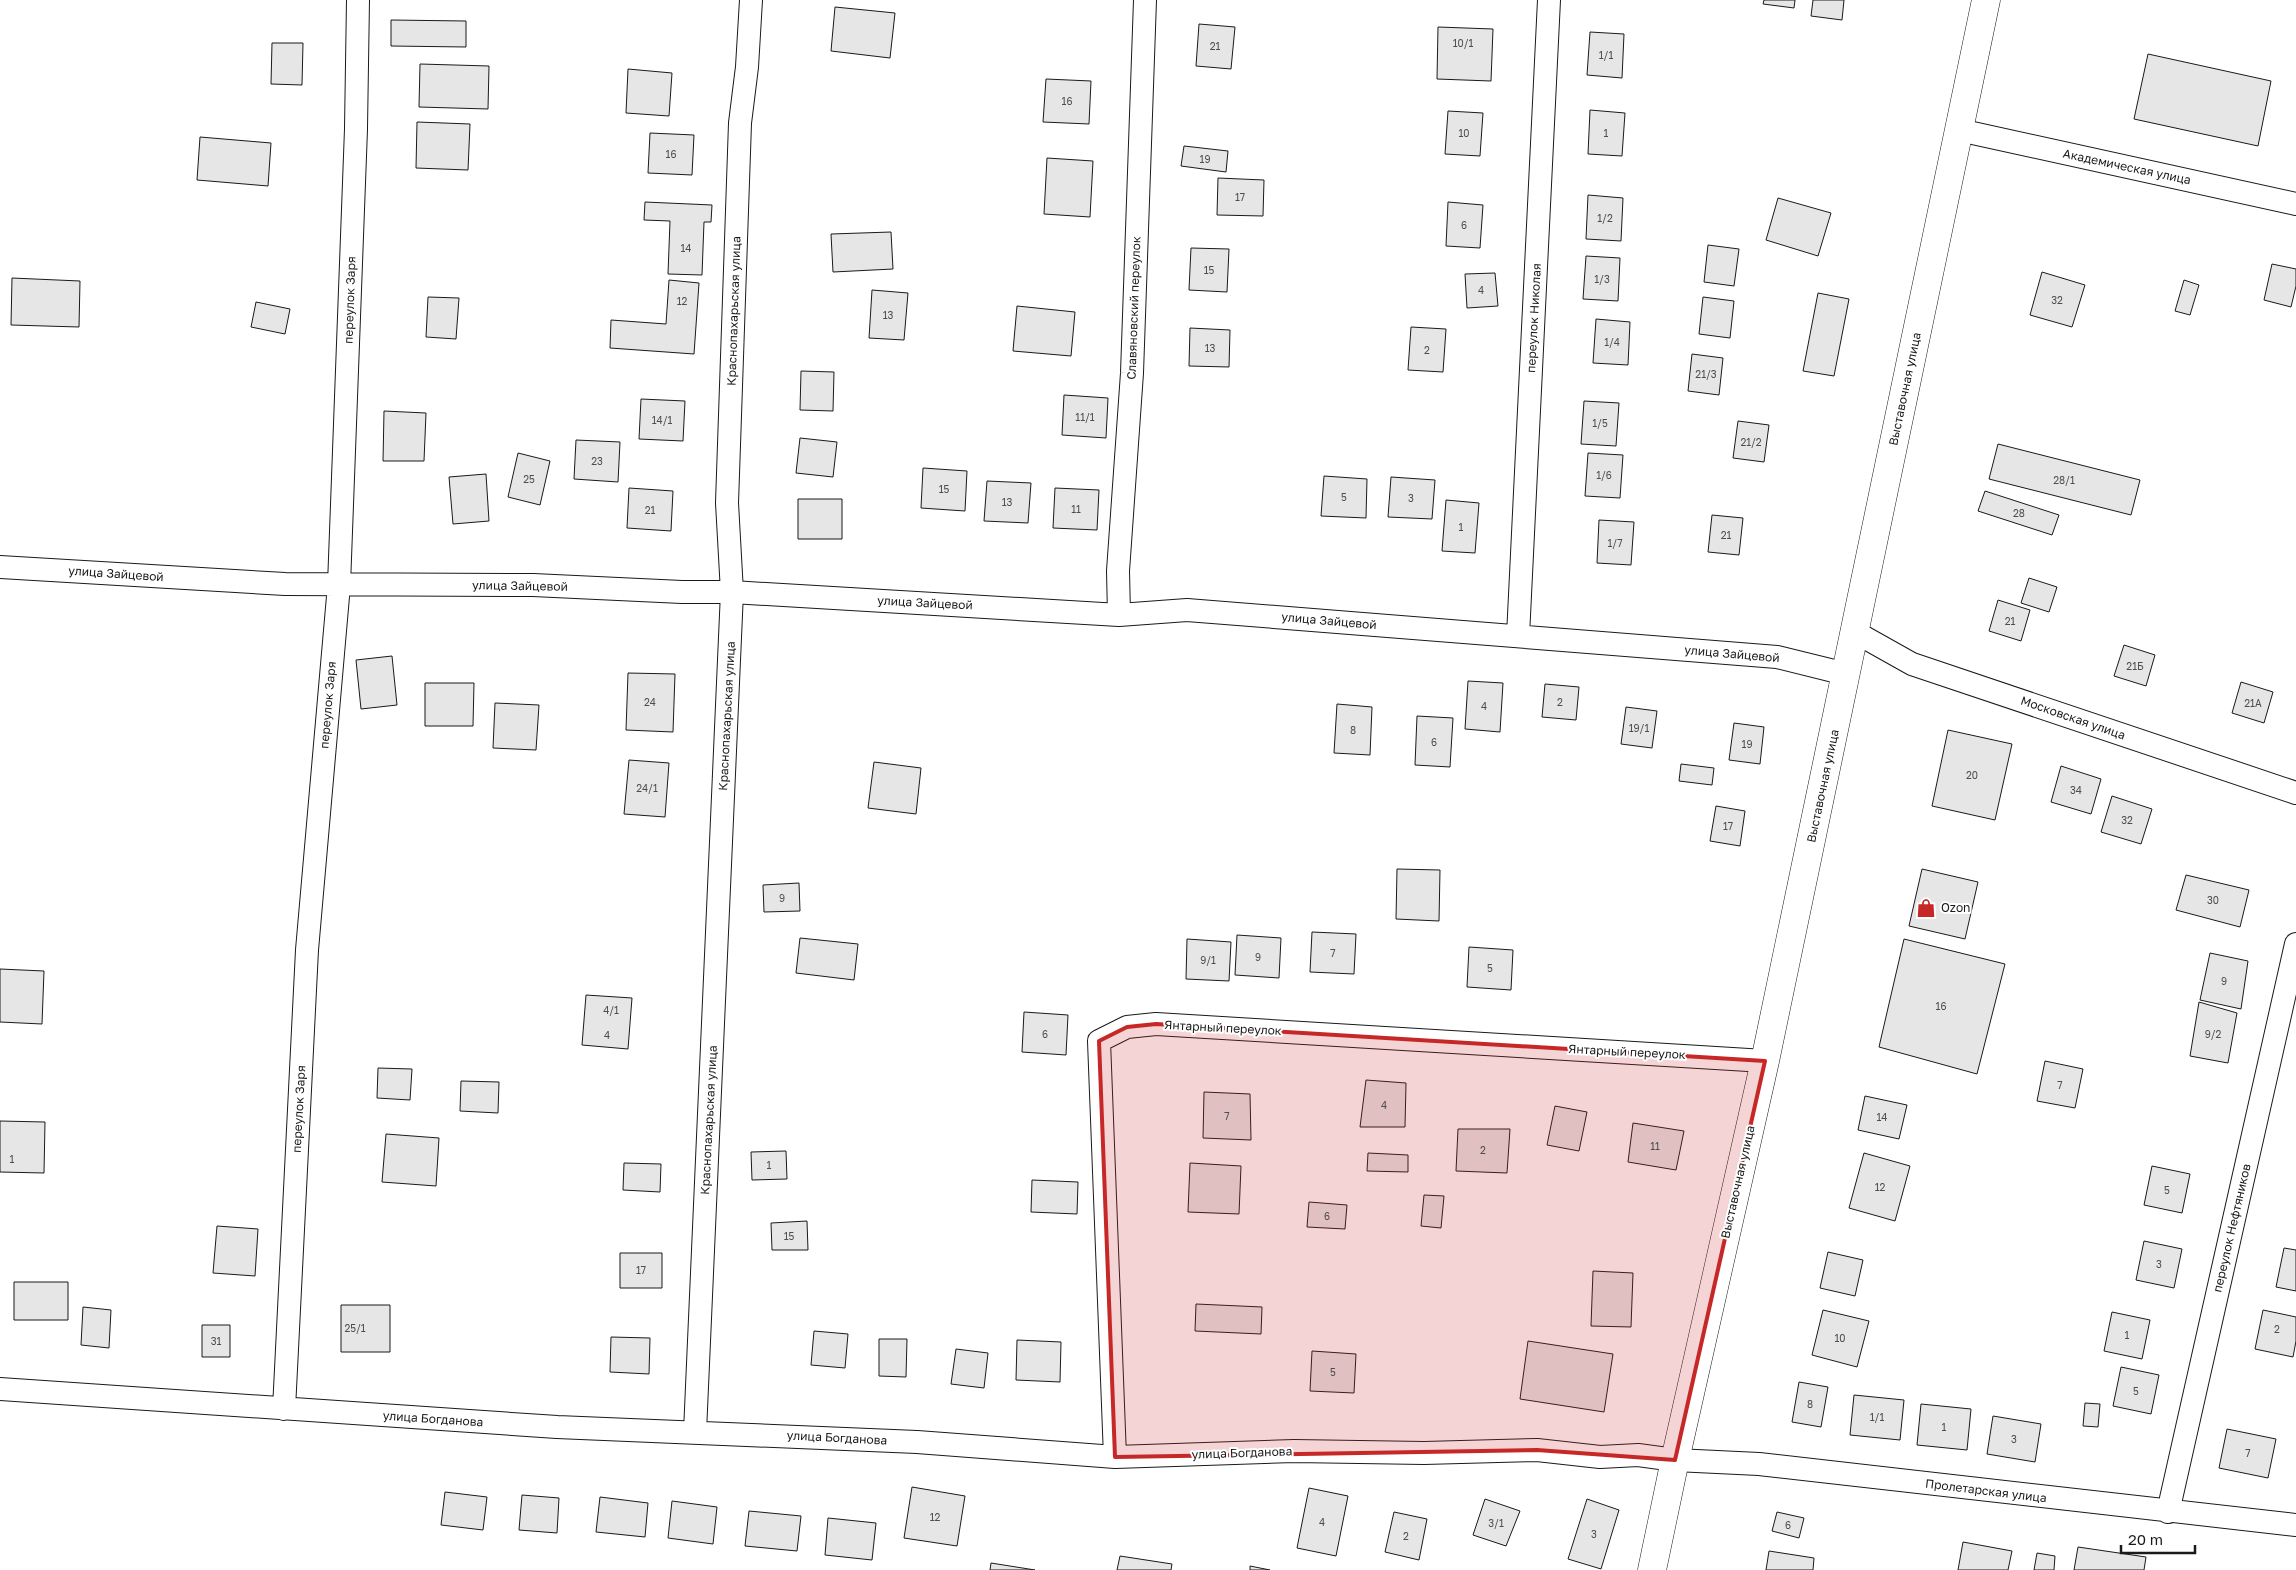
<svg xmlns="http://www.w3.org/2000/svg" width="2296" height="1570" font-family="'Golos Text',sans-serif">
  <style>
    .building { fill: #e6e6e6; stroke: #1a1a1a }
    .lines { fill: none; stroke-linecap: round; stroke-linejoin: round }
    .street-casing { stroke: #1a1a1a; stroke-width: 24 }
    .secondary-casing { stroke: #1a1a1a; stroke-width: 29 }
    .street { stroke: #fff; stroke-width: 22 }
    .secondary { stroke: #fff; stroke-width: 28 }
    .marked { fill: #c62828; fill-opacity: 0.2; stroke: #c62828; stroke-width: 4; stroke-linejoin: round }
    .labels { text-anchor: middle; stroke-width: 4; stroke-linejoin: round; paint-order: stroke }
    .number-label { font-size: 10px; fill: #4d4d4d }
    .street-label { font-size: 12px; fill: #1a1a1a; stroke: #fff }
    .poi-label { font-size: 12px; fill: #1a1a1a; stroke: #fff; text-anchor: start }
  </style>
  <rect width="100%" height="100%" fill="#fff"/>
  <path class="building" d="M 1764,0 L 1795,0 L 1794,8 L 1763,4 Z
    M 1813,0 L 1844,0 L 1842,20 L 1811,16 Z
    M 835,7 L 895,13 L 890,58 L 831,51 Z
    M 391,20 L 466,21 L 466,47 L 391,46 Z
    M 1199,24 L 1235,27 L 1231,69 L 1196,66 Z
    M 1438,27 L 1493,29 L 1491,81 L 1437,79 Z
    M 1590,32 L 1624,34 L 1622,78 L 1587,75 Z
    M 272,43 L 303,43 L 302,85 L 271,84 Z
    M 2148,54 L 2271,81 L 2258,146 L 2134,119 Z
    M 420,64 L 489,66 L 488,109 L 419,107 Z
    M 628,69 L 672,73 L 669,116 L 626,113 Z
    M 1046,79 L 1091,81 L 1089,124 L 1043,122 Z
    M 1590,110 L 1625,113 L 1622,156 L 1588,154 Z
    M 1448,111 L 1483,113 L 1480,156 L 1445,154 Z
    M 417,122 L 470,124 L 468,170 L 416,168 Z
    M 650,133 L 694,135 L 692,175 L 648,173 Z
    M 200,137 L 271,143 L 268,186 L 197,180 Z
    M 1184,146 L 1228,151 L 1226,172 L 1181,166 Z
    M 1047,158 L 1093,161 L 1090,217 L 1044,214 Z
    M 1218,178 L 1264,180 L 1263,216 L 1217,215 Z
    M 1588,195 L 1623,198 L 1621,241 L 1586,239 Z
    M 1778,198 L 1831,213 L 1818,256 L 1766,240 Z
    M 645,202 L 712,205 L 711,222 L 704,222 L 702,275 L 668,274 L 670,221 L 644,220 Z
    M 1448,202 L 1483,205 L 1480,248 L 1446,246 Z
    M 891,232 L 893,269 L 833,272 L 831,234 Z
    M 1708,245 L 1739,249 L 1734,286 L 1704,282 Z
    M 1191,248 L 1229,249 L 1227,292 L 1189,290 Z
    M 1586,256 L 1620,258 L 1618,301 L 1583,299 Z
    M 2272,264 L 2296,269 L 2296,286 L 2291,307 L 2264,300 Z
    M 2042,272 L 2085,285 L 2072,327 L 2030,315 Z
    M 1495,273 L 1498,306 L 1467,308 L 1465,274 Z
    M 12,278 L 80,281 L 79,327 L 11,325 Z
    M 669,280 L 699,283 L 694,354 L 610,348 L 611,320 L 666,324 Z
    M 2184,280 L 2199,285 L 2190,315 L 2175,311 Z
    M 872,290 L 908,293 L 904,340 L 869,338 Z
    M 1818,293 L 1849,299 L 1834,376 L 1803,371 Z
    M 428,297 L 459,298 L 456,339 L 426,337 Z
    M 1703,297 L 1734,301 L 1730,338 L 1699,334 Z
    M 256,302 L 290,309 L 285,334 L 251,327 Z
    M 1017,306 L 1075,312 L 1071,356 L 1013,351 Z
    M 1596,319 L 1630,322 L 1628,365 L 1593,363 Z
    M 1411,327 L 1446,329 L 1443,372 L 1408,370 Z
    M 1190,328 L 1230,330 L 1229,367 L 1189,366 Z
    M 1692,354 L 1723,358 L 1719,395 L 1688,391 Z
    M 801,371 L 834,372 L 833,411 L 800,410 Z
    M 1064,395 L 1108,398 L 1106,438 L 1062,435 Z
    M 641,399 L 685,401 L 683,441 L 639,439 Z
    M 1584,401 L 1619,403 L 1616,446 L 1581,444 Z
    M 384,411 L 426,413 L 424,461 L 383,461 Z
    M 1738,421 L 1769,425 L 1764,462 L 1733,458 Z
    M 800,438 L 837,442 L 833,477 L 796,473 Z
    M 576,440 L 620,442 L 618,482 L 574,479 Z
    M 1998,444 L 2140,480 L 2131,515 L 1989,479 Z
    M 518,453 L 550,461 L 540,505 L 508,497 Z
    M 1588,453 L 1623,455 L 1620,498 L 1585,496 Z
    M 923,468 L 967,471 L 965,511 L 921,508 Z
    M 486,474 L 489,521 L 453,524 L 449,477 Z
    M 1324,476 L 1367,479 L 1366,518 L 1321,516 Z
    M 1391,477 L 1435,480 L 1432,519 L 1388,517 Z
    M 987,481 L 1031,483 L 1028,523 L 984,521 Z
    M 629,488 L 673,491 L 671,531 L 627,528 Z
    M 1055,488 L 1099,490 L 1097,530 L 1053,528 Z
    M 1985,491 L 2059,515 L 2052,535 L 1978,511 Z
    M 798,499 L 842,499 L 842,539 L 798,539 Z
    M 1446,500 L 1479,503 L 1475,553 L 1442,551 Z
    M 1712,515 L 1743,518 L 1739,555 L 1708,552 Z
    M 1599,520 L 1634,522 L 1631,565 L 1597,563 Z
    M 2029,578 L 2057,587 L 2049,612 L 2021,603 Z
    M 1998,600 L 2030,610 L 2021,641 L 1989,631 Z
    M 2124,645 L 2155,655 L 2146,686 L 2114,676 Z
    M 392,656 L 397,705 L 361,709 L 356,660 Z
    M 628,673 L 675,674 L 673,732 L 626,730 Z
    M 1468,681 L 1503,683 L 1500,732 L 1465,729 Z
    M 2241,682 L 2273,692 L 2264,723 L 2232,713 Z
    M 425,683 L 474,683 L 473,726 L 425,726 Z
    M 1545,684 L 1579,687 L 1576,720 L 1542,717 Z
    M 495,703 L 539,705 L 536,750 L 493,748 Z
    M 1337,704 L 1372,707 L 1370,755 L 1334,753 Z
    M 1626,707 L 1657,711 L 1652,748 L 1621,744 Z
    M 1417,716 L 1453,718 L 1450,767 L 1415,765 Z
    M 1734,723 L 1764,727 L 1760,764 L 1729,760 Z
    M 1948,730 L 2012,744 L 1995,820 L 1932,806 Z
    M 629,760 L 669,763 L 665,817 L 624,814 Z
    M 874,762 L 921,768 L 916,814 L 868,808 Z
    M 1681,764 L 1714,768 L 1712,785 L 1679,781 Z
    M 2061,766 L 2101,779 L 2091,814 L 2051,802 Z
    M 2112,796 L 2152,809 L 2141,844 L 2101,832 Z
    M 1716,806 L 1745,811 L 1740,846 L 1710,841 Z
    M 1397,869 L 1440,870 L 1439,921 L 1396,919 Z
    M 1922,869 L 1978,882 L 1965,939 L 1909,926 Z
    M 2186,875 L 2249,890 L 2240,927 L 2176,910 Z
    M 799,883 L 800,911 L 764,912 L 763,885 Z
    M 1312,932 L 1356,934 L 1354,974 L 1310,972 Z
    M 1237,935 L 1281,938 L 1279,978 L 1235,975 Z
    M 800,938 L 858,944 L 854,980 L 796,973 Z
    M 1187,939 L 1231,942 L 1229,981 L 1186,979 Z
    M 1904,939 L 2005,964 L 1977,1074 L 1879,1047 Z
    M 1469,947 L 1513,950 L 1511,990 L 1467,987 Z
    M 2210,953 L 2248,961 L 2241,1009 L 2200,1000 Z
    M 0,969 L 44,971 L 42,1024 L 0,1022 Z
    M 586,995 L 632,998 L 628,1049 L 582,1045 Z
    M 2199,1002 L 2237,1013 L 2228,1063 L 2190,1056 Z
    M 1024,1012 L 1068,1015 L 1066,1055 L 1022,1052 Z
    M 2045,1061 L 2083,1069 L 2075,1108 L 2037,1101 Z
    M 378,1068 L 412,1069 L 410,1100 L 377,1098 Z
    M 1366,1080 L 1406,1083 L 1405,1127 L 1360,1127 Z
    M 461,1081 L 499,1082 L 498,1113 L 460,1111 Z
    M 1204,1092 L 1250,1094 L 1251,1140 L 1203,1138 Z
    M 1865,1096 L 1907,1105 L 1899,1139 L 1858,1130 Z
    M 1555,1106 L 1587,1112 L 1579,1151 L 1547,1145 Z
    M 0,1121 L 45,1122 L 44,1173 L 0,1172 Z
    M 1633,1123 L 1684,1131 L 1676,1170 L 1628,1162 Z
    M 1458,1129 L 1510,1129 L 1507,1173 L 1456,1171 Z
    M 386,1134 L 439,1138 L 436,1186 L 382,1182 Z
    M 786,1151 L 787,1179 L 752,1180 L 751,1152 Z
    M 1368,1153 L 1408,1155 L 1408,1172 L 1367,1171 Z
    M 1864,1153 L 1910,1166 L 1895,1221 L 1849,1208 Z
    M 624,1163 L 661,1164 L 660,1192 L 623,1190 Z
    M 1190,1163 L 1241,1166 L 1239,1214 L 1188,1212 Z
    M 2152,1166 L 2190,1174 L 2182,1213 L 2144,1205 Z
    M 1032,1180 L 1078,1182 L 1077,1214 L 1031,1212 Z
    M 1424,1195 L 1444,1196 L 1441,1228 L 1421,1226 Z
    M 1309,1202 L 1347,1205 L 1345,1229 L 1307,1227 Z
    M 807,1221 L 808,1250 L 772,1250 L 771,1223 Z
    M 217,1226 L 258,1229 L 255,1276 L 213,1273 Z
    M 2144,1241 L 2182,1249 L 2174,1288 L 2136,1280 Z
    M 2284,1248 L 2296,1250 L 2296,1291 L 2276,1287 Z
    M 1828,1252 L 1863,1260 L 1855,1296 L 1820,1288 Z
    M 620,1253 L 662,1253 L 662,1288 L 620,1288 Z
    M 1593,1271 L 1633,1273 L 1631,1327 L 1591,1326 Z
    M 14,1282 L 68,1282 L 68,1320 L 14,1320 Z
    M 1196,1304 L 1262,1307 L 1261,1334 L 1195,1331 Z
    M 341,1305 L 390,1305 L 390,1352 L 341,1352 Z
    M 83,1307 L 111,1310 L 109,1348 L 81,1345 Z
    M 1823,1310 L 1869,1321 L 1857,1367 L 1812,1355 Z
    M 2263,1310 L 2296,1317 L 2296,1341 L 2293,1357 L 2255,1349 Z
    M 2112,1312 L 2150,1320 L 2142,1359 L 2104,1351 Z
    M 202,1325 L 230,1325 L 230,1357 L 202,1357 Z
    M 814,1331 L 848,1334 L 845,1368 L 811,1365 Z
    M 611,1337 L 650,1338 L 649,1374 L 610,1372 Z
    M 879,1339 L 907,1339 L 906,1377 L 879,1376 Z
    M 1017,1340 L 1061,1342 L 1060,1382 L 1016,1380 Z
    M 1528,1341 L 1613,1354 L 1604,1412 L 1520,1399 Z
    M 956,1349 L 988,1353 L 984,1388 L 951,1384 Z
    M 1312,1351 L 1356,1354 L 1354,1393 L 1310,1391 Z
    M 2121,1367 L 2159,1375 L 2151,1414 L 2113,1406 Z
    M 1799,1382 L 1828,1387 L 1821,1427 L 1792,1422 Z
    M 1854,1395 L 1904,1400 L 1900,1440 L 1850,1435 Z
    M 2085,1403 L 2100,1404 L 2098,1427 L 2083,1426 Z
    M 1921,1404 L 1971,1409 L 1967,1450 L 1917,1445 Z
    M 1993,1416 L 2041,1424 L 2035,1462 L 1987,1454 Z
    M 2227,1429 L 2276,1439 L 2268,1478 L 2219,1468 Z
    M 912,1487 L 965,1496 L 957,1546 L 904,1538 Z
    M 1309,1488 L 1348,1496 L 1336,1556 L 1297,1548 Z
    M 445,1492 L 487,1497 L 483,1530 L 441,1525 Z
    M 522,1495 L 559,1498 L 557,1533 L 519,1530 Z
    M 600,1497 L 648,1503 L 645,1537 L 596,1532 Z
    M 1485,1499 L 1520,1511 L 1506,1546 L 1473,1535 Z
    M 1587,1499 L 1619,1510 L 1601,1569 L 1568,1559 Z
    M 672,1501 L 717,1507 L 713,1544 L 668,1538 Z
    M 749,1511 L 801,1516 L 797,1551 L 745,1546 Z
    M 1394,1512 L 1427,1519 L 1419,1560 L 1385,1552 Z
    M 1777,1512 L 1804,1518 L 1799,1538 L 1772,1531 Z
    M 828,1518 L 876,1523 L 872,1560 L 825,1555 Z
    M 1963,1542 L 2012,1551 L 2008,1570 L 1958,1570 Z
    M 2078,1547 L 2146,1557 L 2144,1570 L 2074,1570 Z
    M 1769,1551 L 1814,1558 L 1813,1570 L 1766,1570 Z
    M 2037,1553 L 2055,1556 L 2054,1570 L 2034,1570 Z
    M 1120,1556 L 1172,1564 L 1171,1570 L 1117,1570 Z
    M 991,1563 L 1035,1570 L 990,1570 Z
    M 1250,1566 L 1270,1570 L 1250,1570 Z"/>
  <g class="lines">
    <g class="street-casing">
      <path id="street" d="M 1959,130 L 2296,204
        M 0,567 L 285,584 L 533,585 L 682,592 L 732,592 L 1119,615 L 1187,610 L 1777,657 L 1846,674
        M 1119,615 L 1118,571 L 1132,373 L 1145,0
        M 1855,632 L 1912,664 L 2296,793
        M 1518,636 L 1549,0
        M 0,1389 L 557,1427 L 917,1442 L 1115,1457 L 1294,1451 L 1424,1453 L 1537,1450 L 1600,1457 L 1638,1455 L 1675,1460 L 1759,1464 L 2296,1525
        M 284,1409 L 307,950 L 339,585 L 356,129 L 358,0
        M 695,1432 L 732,592 L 727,503 L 740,123 L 747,67 L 751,0
        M 1115,1457 L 1099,1041 L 1127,1027 L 1156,1024 L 1765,1061
        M 2168,1512 L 2296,944"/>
    </g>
    <g class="secondary-casing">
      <path id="secondary" d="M 1652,1570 L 1675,1460 L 1765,1061 L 1986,0"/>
    </g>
    <use href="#street" class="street"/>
    <use href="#secondary" class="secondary"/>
  </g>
  <path class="marked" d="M 1156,1024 L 1765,1061 L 1675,1460 L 1537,1450 L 1115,1457 L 1099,1041 L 1127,1027 Z"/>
  <defs>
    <g id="shop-bare" transform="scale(1.5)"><path d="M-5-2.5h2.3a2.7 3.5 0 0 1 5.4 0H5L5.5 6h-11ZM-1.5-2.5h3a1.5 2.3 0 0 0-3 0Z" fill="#c62828" stroke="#fff" stroke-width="2.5" paint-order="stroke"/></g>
  </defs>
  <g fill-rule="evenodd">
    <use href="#shop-bare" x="1926" y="908"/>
  </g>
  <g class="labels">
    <g class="number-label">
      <text x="1463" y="47">10/1</text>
      <text x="1215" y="50">21</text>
      <text x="1606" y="59">1/1</text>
      <text x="1067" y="105">16</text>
      <text x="1464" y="137">10</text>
      <text x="1606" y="137">1</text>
      <text x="671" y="158">16</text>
      <text x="1205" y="163">19</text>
      <text x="1240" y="201">17</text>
      <text x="1605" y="222">1/2</text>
      <text x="1464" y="229">6</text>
      <text x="686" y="252">14</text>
      <text x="1209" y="274">15</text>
      <text x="1602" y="283">1/3</text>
      <text x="1481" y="294">4</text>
      <text x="2057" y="304">32</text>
      <text x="682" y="305">12</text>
      <text x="888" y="319">13</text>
      <text x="1612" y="346">1/4</text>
      <text x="1210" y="352">13</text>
      <text x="1427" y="354">2</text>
      <text x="1706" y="378">21/3</text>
      <text x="1085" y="421">11/1</text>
      <text x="662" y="424">14/1</text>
      <text x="1600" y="427">1/5</text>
      <text x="1751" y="446">21/2</text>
      <text x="597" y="465">23</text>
      <text x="1604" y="479">1/6</text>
      <text x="529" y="483">25</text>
      <text x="2064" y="484">28/1</text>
      <text x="944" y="493">15</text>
      <text x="1344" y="501">5</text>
      <text x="1411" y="502">3</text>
      <text x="1007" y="506">13</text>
      <text x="1076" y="513">11</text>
      <text x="650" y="514">21</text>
      <text x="2019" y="517">28</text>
      <text x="1461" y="531">1</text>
      <text x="1726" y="539">21</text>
      <text x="1615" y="547">1/7</text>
      <text x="2010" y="625">21</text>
      <text x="2135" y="670">21Б</text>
      <text x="650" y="706">24</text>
      <text x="1560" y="706">2</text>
      <text x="2253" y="707">21А</text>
      <text x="1484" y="710">4</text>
      <text x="1639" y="732">19/1</text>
      <text x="1353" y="734">8</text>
      <text x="1434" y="746">6</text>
      <text x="1747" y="748">19</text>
      <text x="1972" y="779">20</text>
      <text x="647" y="792">24/1</text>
      <text x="2076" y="794">34</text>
      <text x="2127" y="824">32</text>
      <text x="1728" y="830">17</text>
      <text x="782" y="902">9</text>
      <text x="2213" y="904">30</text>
      <text x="1333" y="957">7</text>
      <text x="1258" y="961">9</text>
      <text x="1208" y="964">9/1</text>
      <text x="1490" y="972">5</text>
      <text x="2224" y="985">9</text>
      <text x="1941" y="1010">16</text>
      <text x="611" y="1014">4/1</text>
      <text x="1045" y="1038">6</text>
      <text x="2213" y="1038">9/2</text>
      <text x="607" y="1039">4</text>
      <text x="2060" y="1089">7</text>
      <text x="1384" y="1109">4</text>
      <text x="1227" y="1120">7</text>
      <text x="1882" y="1121">14</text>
      <text x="1655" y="1150">11</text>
      <text x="1483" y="1154">2</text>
      <text x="12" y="1163">1</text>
      <text x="769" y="1169">1</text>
      <text x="1880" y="1191">12</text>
      <text x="2167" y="1194">5</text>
      <text x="1327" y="1220">6</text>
      <text x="789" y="1240">15</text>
      <text x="2159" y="1268">3</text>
      <text x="641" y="1274">17</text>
      <text x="355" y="1332">25/1</text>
      <text x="2277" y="1333">2</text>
      <text x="2127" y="1339">1</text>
      <text x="1840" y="1342">10</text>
      <text x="216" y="1345">31</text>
      <text x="1333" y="1376">5</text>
      <text x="2136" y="1395">5</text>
      <text x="1810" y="1408">8</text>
      <text x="1877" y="1421">1/1</text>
      <text x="1944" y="1431">1</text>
      <text x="2014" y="1443">3</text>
      <text x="2248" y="1457">7</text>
      <text x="935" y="1521">12</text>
      <text x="1322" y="1526">4</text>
      <text x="1496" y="1527">3/1</text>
      <text x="1788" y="1529">6</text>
      <text x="1594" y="1538">3</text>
      <text x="1406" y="1540">2</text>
    </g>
    <g class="street-label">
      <text transform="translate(2127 167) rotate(12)" y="4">Академическая улица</text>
      <text transform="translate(350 300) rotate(-88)" y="4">переулок Заря</text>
      <text transform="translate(1134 308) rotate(-88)" y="4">Славяновский переулок</text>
      <text transform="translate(734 311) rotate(-88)" y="4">Краснопахарьская улица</text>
      <text transform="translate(1534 318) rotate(-87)" y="4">переулок Николая</text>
      <text transform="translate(1905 389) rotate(-78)" y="4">Выставочная улица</text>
      <text transform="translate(116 574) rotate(4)" y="4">улица Зайцевой</text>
      <text transform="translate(520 586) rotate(1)" y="4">улица Зайцевой</text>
      <text transform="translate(925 603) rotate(3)" y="4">улица Зайцевой</text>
      <text transform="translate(1329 621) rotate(5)" y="4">улица Зайцевой</text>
      <text transform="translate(1732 654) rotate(5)" y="4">улица Зайцевой</text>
      <text transform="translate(328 705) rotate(-85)" y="4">переулок Заря</text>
      <text transform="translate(727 716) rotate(-87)" y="4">Краснопахарьская улица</text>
      <text transform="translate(2073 718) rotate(19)" y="4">Московская улица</text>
      <text transform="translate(1823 786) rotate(-78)" y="4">Выставочная улица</text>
      <text transform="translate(1223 1028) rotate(3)" y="4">Янтарный переулок</text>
      <text transform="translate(1627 1052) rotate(3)" y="4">Янтарный переулок</text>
      <text transform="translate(299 1109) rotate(-87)" y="4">переулок Заря</text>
      <text transform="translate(709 1120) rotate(-87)" y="4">Краснопахарьская улица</text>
      <text transform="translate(1738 1182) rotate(-77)" y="4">Выставочная улица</text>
      <text transform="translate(2232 1228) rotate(-77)" y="4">переулок Нефтяников</text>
      <text transform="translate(433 1419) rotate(4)" y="4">улица Богданова</text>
      <text transform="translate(837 1438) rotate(3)" y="4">улица Богданова</text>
      <text transform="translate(1242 1453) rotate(-2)" y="4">улица Богданова</text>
      <text transform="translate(1986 1491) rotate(7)" y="4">Пролетарская улица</text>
    </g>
    <g class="poi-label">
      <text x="1941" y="912">Ozon</text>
    </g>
  </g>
  <path d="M2121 1545v8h74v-8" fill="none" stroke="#1a1a1a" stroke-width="2.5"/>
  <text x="2128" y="1545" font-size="15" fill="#1a1a1a" stroke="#ffffff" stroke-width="4" paint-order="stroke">20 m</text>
</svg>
